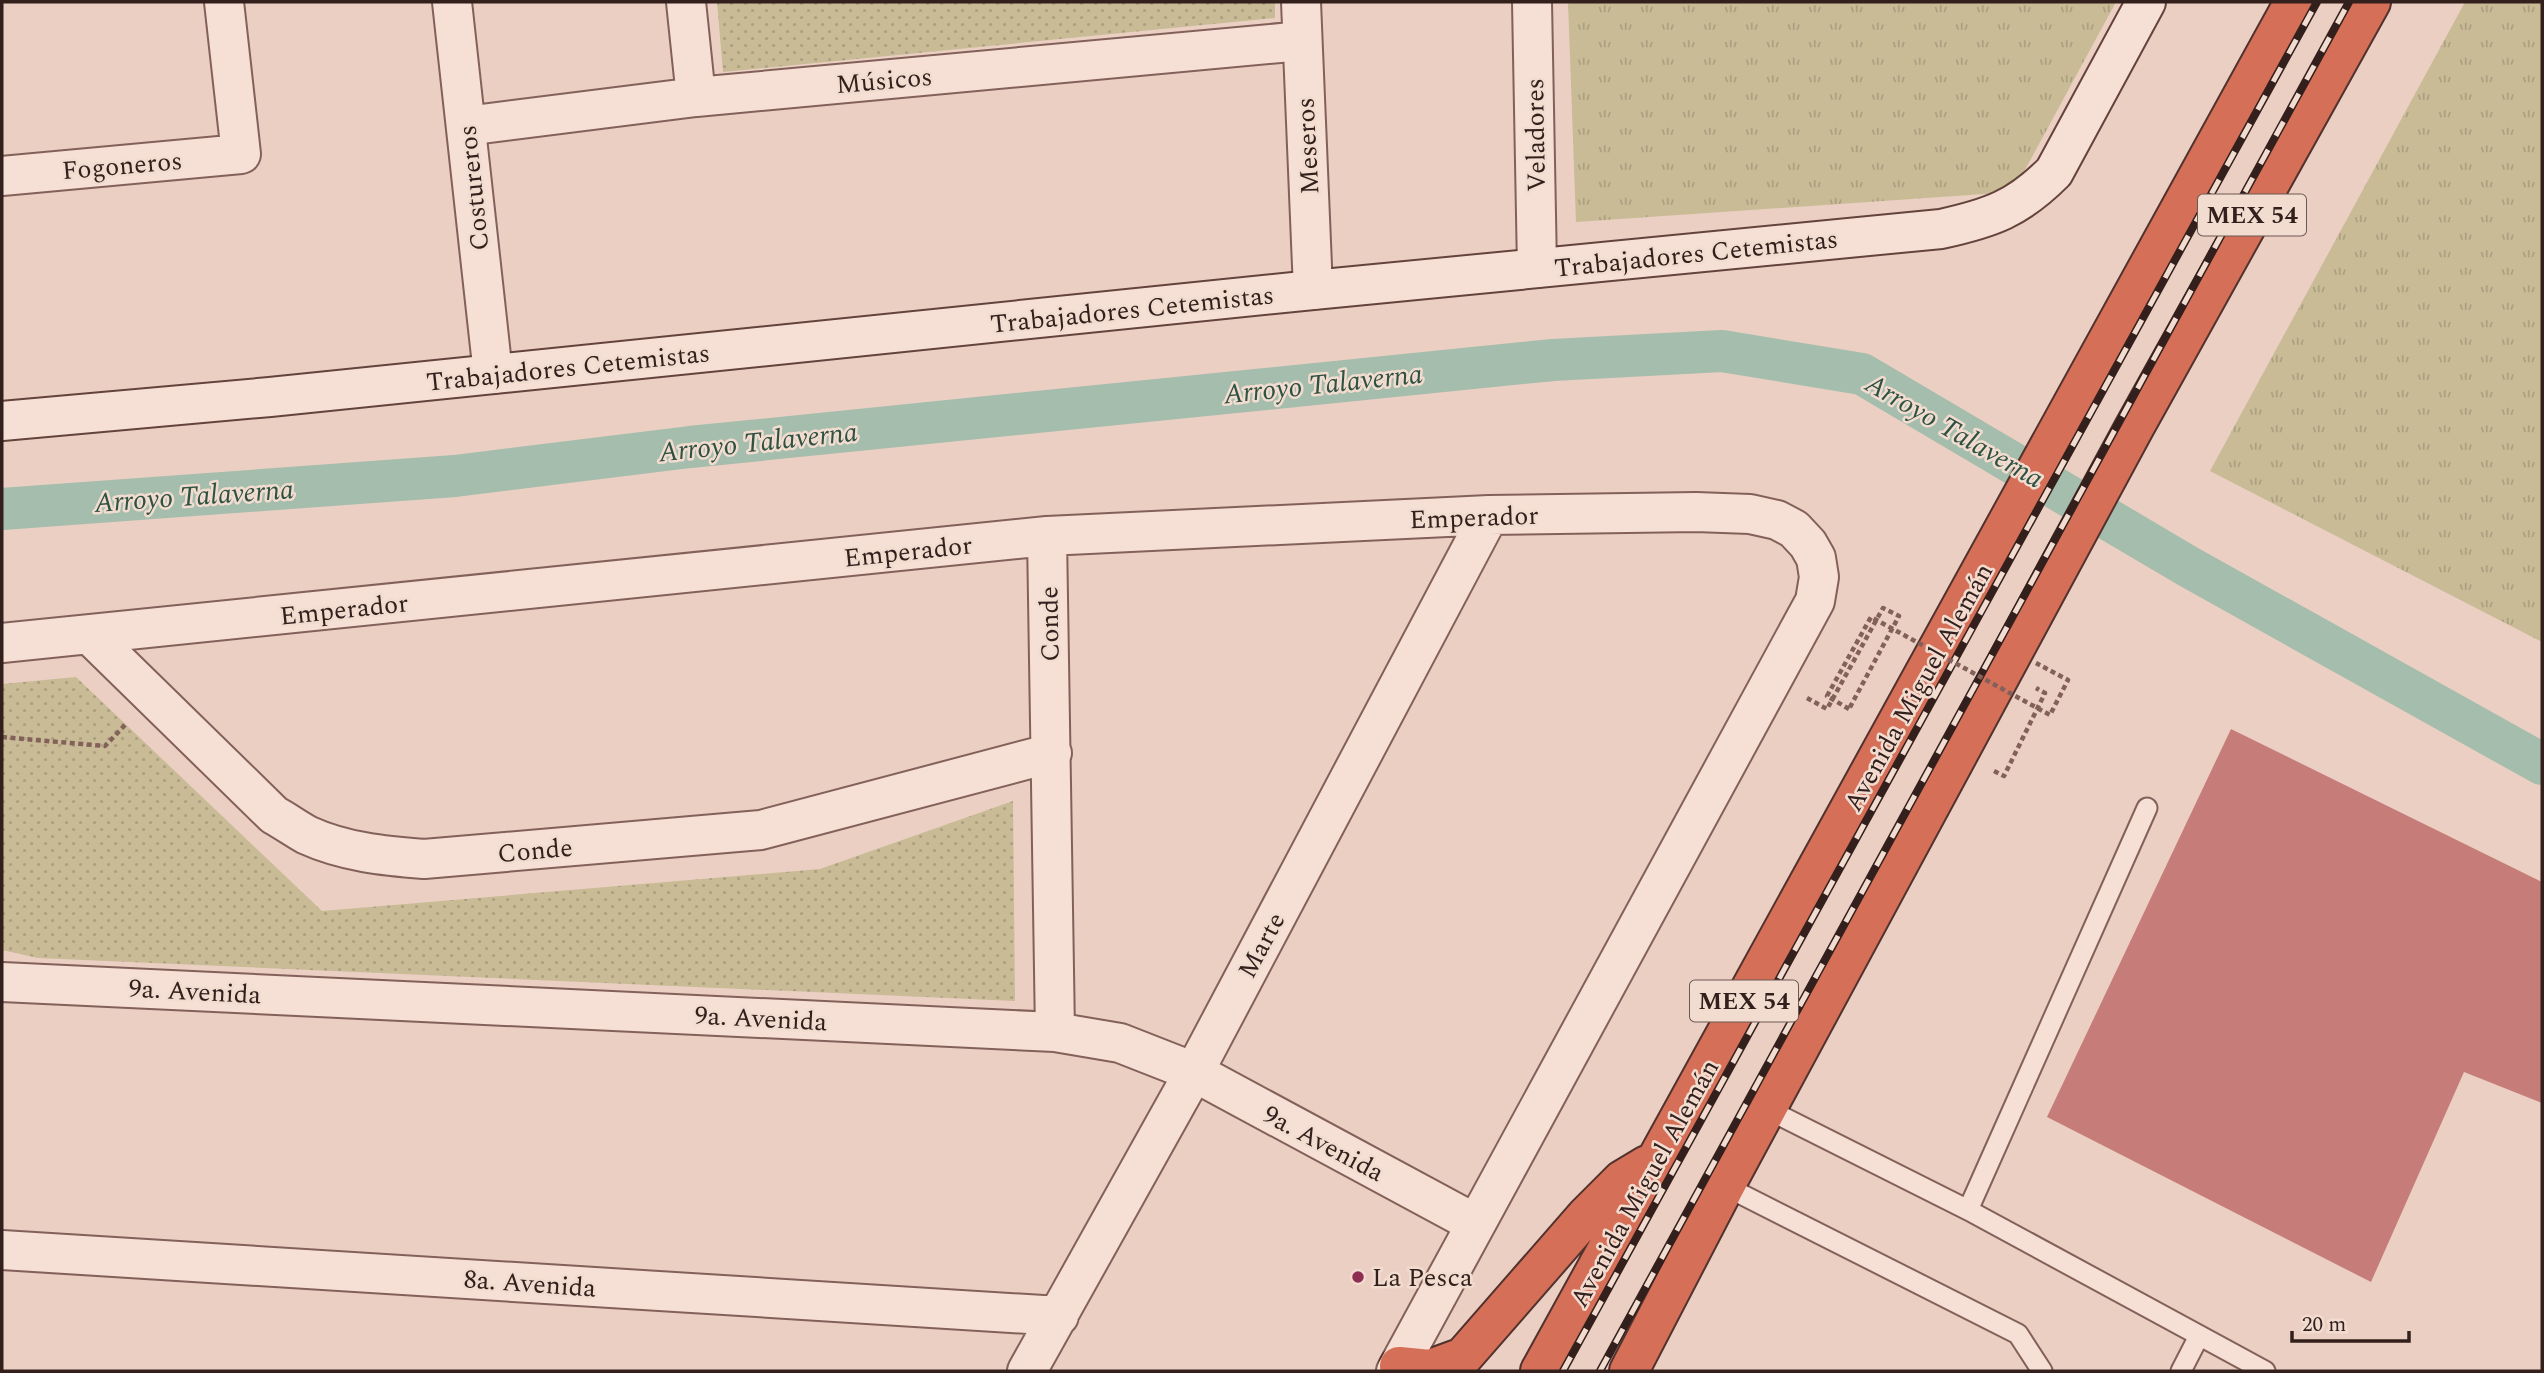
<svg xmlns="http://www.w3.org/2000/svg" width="2544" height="1373" font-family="Spectral,serif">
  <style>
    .grass { fill: url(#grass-tufts) }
    .park { fill: url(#park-dots) }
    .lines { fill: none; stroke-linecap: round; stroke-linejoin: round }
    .canal { stroke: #a4bdac; stroke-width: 42 }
    .building { fill: #c67d7a }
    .lane-casing { stroke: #83615a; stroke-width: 23 }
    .street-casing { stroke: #83615a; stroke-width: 42 }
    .secondary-casing { stroke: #64433d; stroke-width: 42 }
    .highway-casing { stroke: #51322e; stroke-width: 42 }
    .path { stroke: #83615a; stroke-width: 4.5; stroke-dasharray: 5 3.5; stroke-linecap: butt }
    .lane { stroke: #f6dfd4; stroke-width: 19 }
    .street { stroke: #f6dfd4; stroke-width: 38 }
    .secondary { stroke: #f6dfd4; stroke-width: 38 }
    .highway { stroke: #d56f57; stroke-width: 38 }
    .rail-casing { stroke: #33201d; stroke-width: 8 }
    .rail { stroke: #f2dcd0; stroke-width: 5; stroke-dasharray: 16; stroke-linecap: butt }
    .path-bridge { stroke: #83615a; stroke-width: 4.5; stroke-dasharray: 5 3.5; stroke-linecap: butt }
    .poi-dot { fill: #8e2e52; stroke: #f2dcd0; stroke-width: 2.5 }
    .labels { text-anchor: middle; stroke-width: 5; stroke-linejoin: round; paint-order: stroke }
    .shield { fill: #f2dcd0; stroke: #6c5853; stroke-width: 2 }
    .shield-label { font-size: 24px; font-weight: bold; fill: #33201d }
    .street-label { font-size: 26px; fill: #33201d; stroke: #f2dcd0 }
    .poi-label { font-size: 26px; fill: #33201d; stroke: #f2dcd0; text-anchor: start }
    .water-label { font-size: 28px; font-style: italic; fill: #2e5242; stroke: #f2dcd0 }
  </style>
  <defs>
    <pattern id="grass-tufts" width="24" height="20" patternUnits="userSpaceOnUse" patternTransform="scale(1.75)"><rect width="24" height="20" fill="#c8bb96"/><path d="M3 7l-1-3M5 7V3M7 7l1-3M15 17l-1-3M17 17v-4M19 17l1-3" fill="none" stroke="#aca081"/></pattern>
    <pattern id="park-dots" width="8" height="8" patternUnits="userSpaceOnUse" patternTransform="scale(1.75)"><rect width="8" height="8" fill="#c8bb96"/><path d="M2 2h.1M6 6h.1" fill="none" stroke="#aca081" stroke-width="1.8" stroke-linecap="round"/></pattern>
  </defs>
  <rect width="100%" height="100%" fill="#eacfc2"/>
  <path class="grass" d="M 1568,2 L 2116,2 L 2013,192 L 1576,222 Z
    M 2465,2 L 2542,2 L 2542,642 L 2210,471 Z"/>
  <path class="park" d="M 717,2 L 1275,2 L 1275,18 L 723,72 Z
    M 76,677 L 322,911 L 820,869 L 1013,801 L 1015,1001 L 38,958 L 2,950 L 2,684 Z"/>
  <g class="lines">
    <path class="canal" d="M 2,509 L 455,476 L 690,447 L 1553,360 L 1722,351 L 1862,374 L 2189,567 L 2542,764"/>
  </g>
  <path class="building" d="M 2231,729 L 2542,882 L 2542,1103 L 2464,1072 L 2371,1282 L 2047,1117 Z"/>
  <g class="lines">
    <g class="lane-casing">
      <path id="lane" d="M 1767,1109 L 1968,1210 L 2265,1371
        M 1725,1186 L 2018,1334 L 2042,1371
        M 1968,1210 L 2147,808
        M 2181,1371 L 2199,1336"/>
    </g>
    <g class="street-casing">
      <path id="street" d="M 452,2 L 493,374
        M 686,2 L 696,97
        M 1301,2 L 1313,290
        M 1532,2 L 1537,268
        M 466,126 L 696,97 L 1302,41
        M 2,176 L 241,154 L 224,2
        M 1047,536 L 1055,1032
        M 90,635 L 274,815 C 285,821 296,829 307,835 C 344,852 385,856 424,859 L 761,830 L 1052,753
        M 2,643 L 1047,536 L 1489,515 L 1696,512 L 1750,514 L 1777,520 L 1794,529 L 1808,544 L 1816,558 L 1819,577 L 1815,601 L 1396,1371
        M 2,982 L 1055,1032 L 1120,1043 L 1194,1072 L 1476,1224
        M 2,1250 L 1059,1316
        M 1027,1371 L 1194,1072 L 1489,515"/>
    </g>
    <g class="secondary-casing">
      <path id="secondary" d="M 2,421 L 270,397 L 1313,290 L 1941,229 C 1991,218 2017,209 2054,172 L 2146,2"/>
    </g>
    <g class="highway-casing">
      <path id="highway" d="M 1399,1366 L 1430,1369 L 1463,1357 L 1586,1216 L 1622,1180 L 1647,1165
        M 1540,1371 L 2294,2
        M 1629,1371 L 1725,1186 L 2134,428 L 2371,2"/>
    </g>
    <path class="path" d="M 1807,698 L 1827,709 L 1883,608 L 1899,616 L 1849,709
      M 2,737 L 105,746 L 125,725
      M 1994,771 L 2004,776 L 2045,693 L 2036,688"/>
    <use href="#lane" class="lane"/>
    <use href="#street" class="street"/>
    <use href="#secondary" class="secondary"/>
    <use href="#highway" class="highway"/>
    <g class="rail-casing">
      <path id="rail" d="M 1563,1371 L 2317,2
        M 1600,1371 L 2349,2"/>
    </g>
    <use href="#rail" class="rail"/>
    <path class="path-bridge" d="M 1849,709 L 1827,696 L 1871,617 L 2050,715 L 2068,680 L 2036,663"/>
  </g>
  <circle class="poi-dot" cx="1358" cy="1277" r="7"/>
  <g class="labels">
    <g class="shield">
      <rect x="2198" y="194.5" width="108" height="41" rx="5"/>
      <rect x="1690" y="980.5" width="108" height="41" rx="5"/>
    </g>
    <g class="shield-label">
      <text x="2252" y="223">MEX 54</text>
      <text x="1744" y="1009">MEX 54</text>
    </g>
    <g class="street-label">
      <text transform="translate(884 80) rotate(-5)" y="9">Músicos</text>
      <text transform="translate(1535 135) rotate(-91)" y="9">Veladores</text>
      <text transform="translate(1307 146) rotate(-93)" y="9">Meseros</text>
      <text transform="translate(122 165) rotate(-5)" y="9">Fogoneros</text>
      <text transform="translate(473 188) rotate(-96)" y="9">Costureros</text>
      <text transform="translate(1696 253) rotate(-6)" y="9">Trabajadores Cetemistas</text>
      <text transform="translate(1132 309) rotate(-6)" y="9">Trabajadores Cetemistas</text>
      <text transform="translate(568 367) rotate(-6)" y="9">Trabajadores Cetemistas</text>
      <text transform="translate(1474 517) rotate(-2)" y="9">Emperador</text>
      <text transform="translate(908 551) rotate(-6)" y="9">Emperador</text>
      <text transform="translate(344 609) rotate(-6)" y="9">Emperador</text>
      <text transform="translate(1049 624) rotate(-91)" y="9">Conde</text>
      <text transform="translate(1918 687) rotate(-61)" y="9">Avenida Miguel Alemán</text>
      <text transform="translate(535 850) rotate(-5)" y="9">Conde</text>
      <text transform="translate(1261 945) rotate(-62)" y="9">Marte</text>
      <text transform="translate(195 991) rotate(3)" y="9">9a. Avenida</text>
      <text transform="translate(761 1018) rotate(3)" y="9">9a. Avenida</text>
      <text transform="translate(1324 1143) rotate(28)" y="9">9a. Avenida</text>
      <text transform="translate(1644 1183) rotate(-61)" y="9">Avenida Miguel Alemán</text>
      <text transform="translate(530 1283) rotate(4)" y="9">8a. Avenida</text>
    </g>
    <g class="poi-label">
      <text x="1372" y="1286">La Pesca</text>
    </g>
    <g class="water-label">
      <text transform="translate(1323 383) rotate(-6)" y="10">Arroyo Talaverna</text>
      <text transform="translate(1955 430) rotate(30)" y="10">Arroyo Talaverna</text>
      <text transform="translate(758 441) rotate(-6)" y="10">Arroyo Talaverna</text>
      <text transform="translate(194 495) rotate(-4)" y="10">Arroyo Talaverna</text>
    </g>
  </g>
  <rect width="2544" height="1373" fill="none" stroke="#33201d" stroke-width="7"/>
  <path d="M2292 1331v10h117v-10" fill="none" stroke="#33201d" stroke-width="3.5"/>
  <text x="2302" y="1331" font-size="21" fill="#33201d" stroke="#f2dcd0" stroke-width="5" paint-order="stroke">20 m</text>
</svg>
